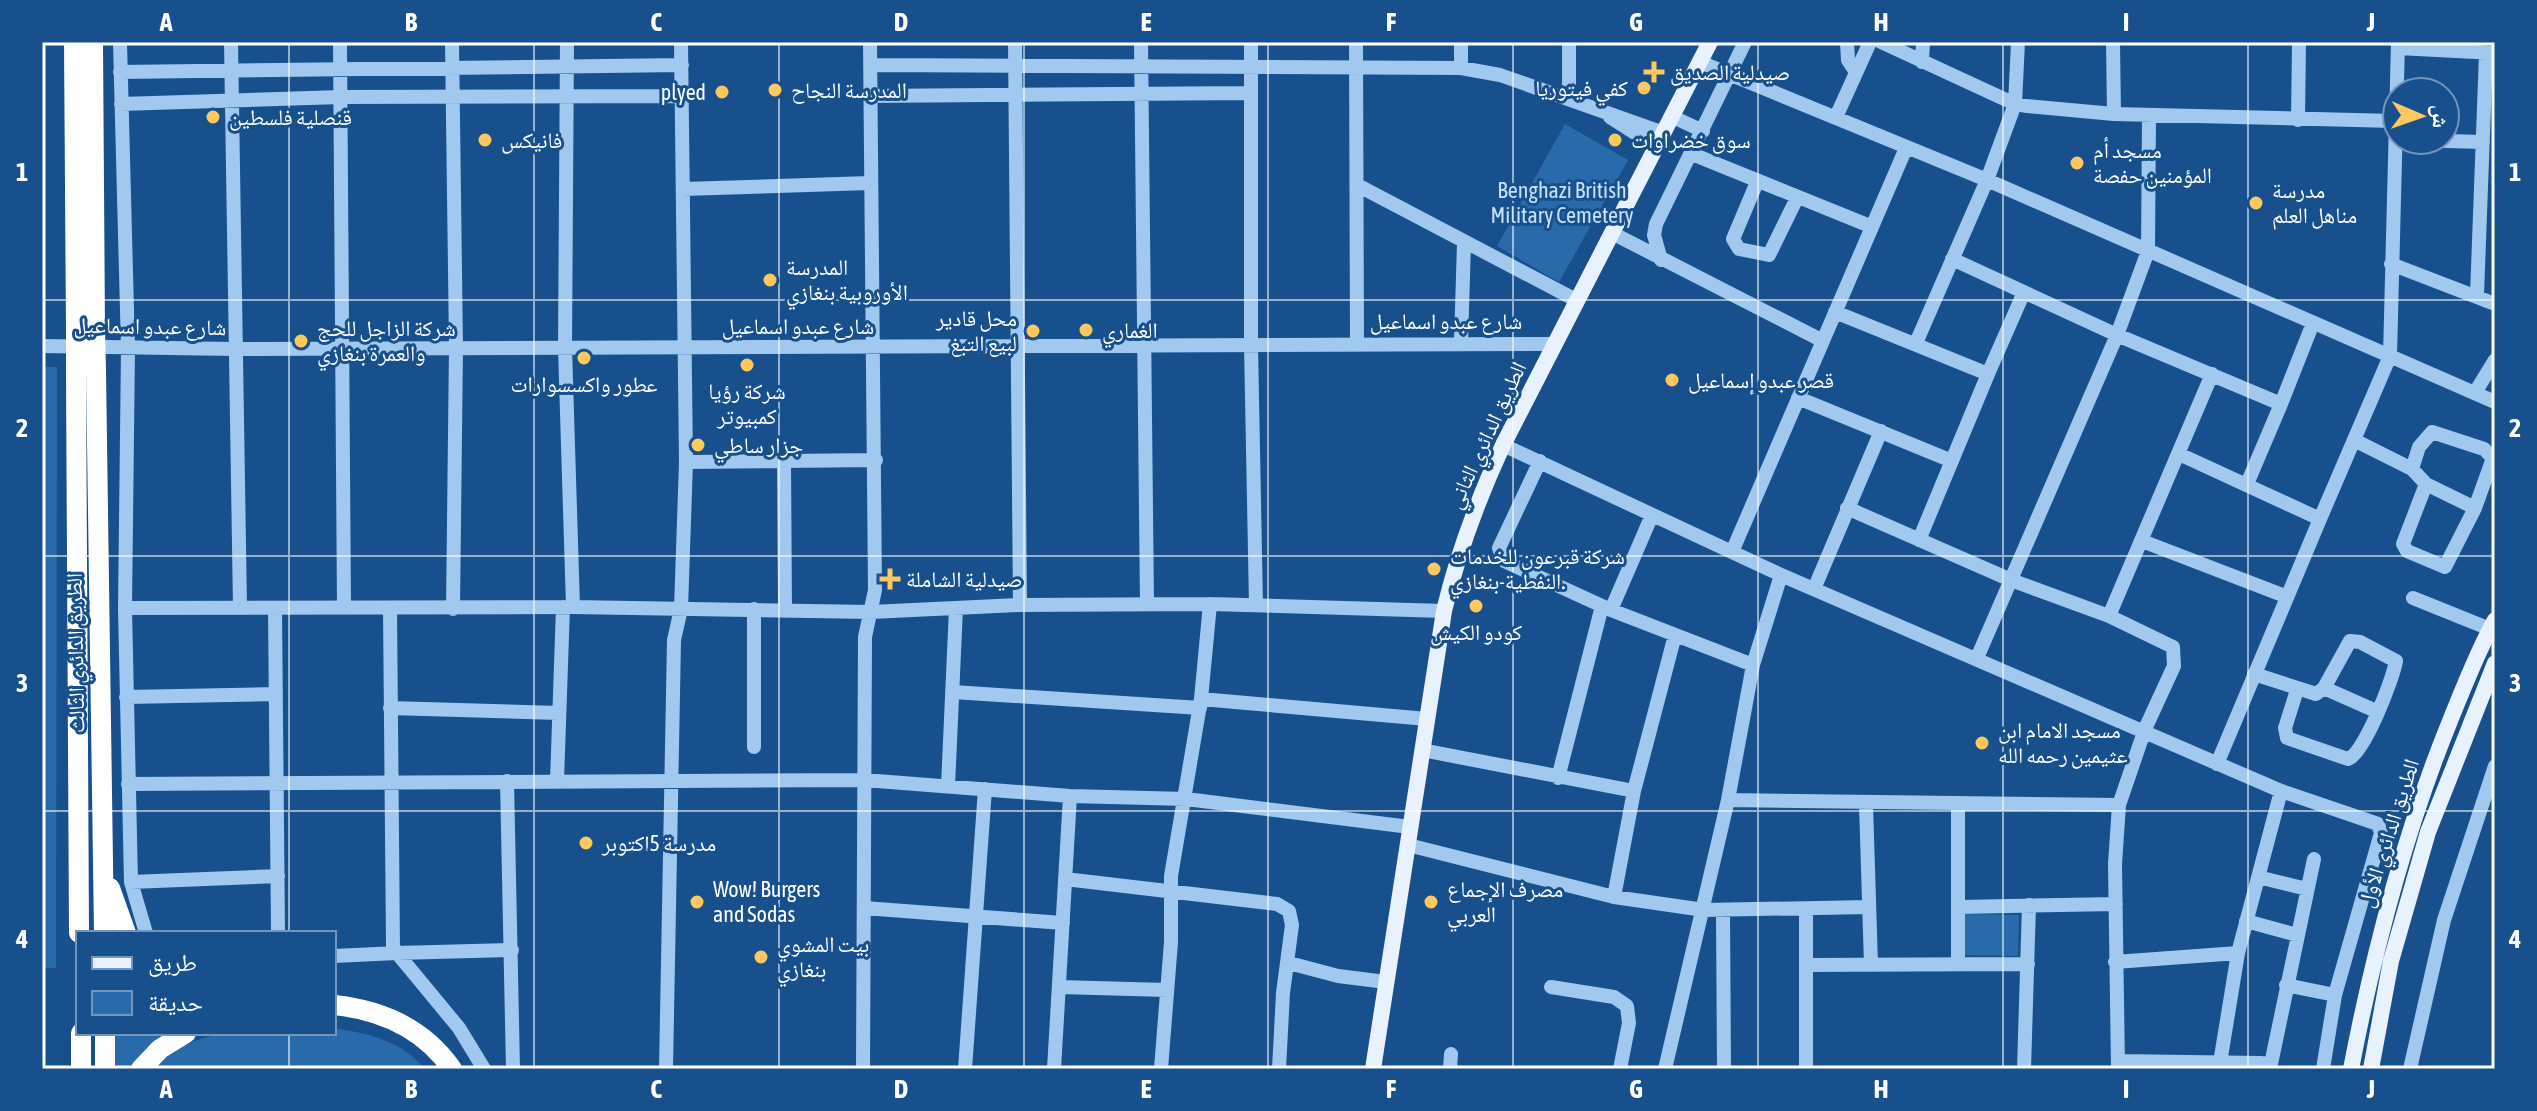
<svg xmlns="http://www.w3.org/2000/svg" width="2537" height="1111" font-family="'Asap Condensed','Noto Naskh Arabic',sans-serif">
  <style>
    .green { fill: #296baa }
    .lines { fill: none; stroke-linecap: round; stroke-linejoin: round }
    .minor { stroke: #a1c8ef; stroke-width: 14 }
    .major { stroke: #e8f2ff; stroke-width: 16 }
    .highway { stroke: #fff; stroke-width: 20 }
    .highway-bridge { stroke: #fff; stroke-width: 20 }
    .grid { fill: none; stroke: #fff; stroke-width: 2; stroke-opacity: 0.55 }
    .poi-dot { fill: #ffc85e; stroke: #17508c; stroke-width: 3 }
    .labels { text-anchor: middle; stroke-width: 6; stroke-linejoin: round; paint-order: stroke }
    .poi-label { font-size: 22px; fill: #fff; stroke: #17508c; text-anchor: start }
    .park-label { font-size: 22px; fill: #c7e1fb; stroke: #17508c }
    .street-label { font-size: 22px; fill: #fff; stroke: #17508c }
    .neatline { fill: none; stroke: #fff; stroke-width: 3 }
    .grid-label { font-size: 26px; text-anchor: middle; font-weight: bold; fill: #fff }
  </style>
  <rect width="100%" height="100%" fill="#17508c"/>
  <path class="green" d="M 1565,124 L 1628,160 L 1559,282 L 1497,246 Z
    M 42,367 L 57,367 L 56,968 L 42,968 Z
    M 1965,914 L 2019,915 L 2018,956 L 1964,955 Z
    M 334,1028 C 369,1034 401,1040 425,1069 L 153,1069 C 198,1019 273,1033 334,1033 Z
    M 114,1033 L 175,1033 L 133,1069 L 114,1069 Z"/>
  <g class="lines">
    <path class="minor" d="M 120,42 L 128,349 L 125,608 L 131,882 L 278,876
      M 231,42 L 240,608
      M 340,42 L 344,608
      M 452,42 L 456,347 L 453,609
      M 567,42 L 565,348 L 573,607
      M 1015,42 L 1020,605
      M 1141,42 L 1147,604
      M 1251,42 L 1251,345 L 1256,605
      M 1356,42 L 1357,344
      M 1461,42 L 1461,68
      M 1569,42 L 1569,98
      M 1847,42 L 1848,60 L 1856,72
      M 1881,42 L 2015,104 L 2027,106 L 2114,114 L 2394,121
      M 2113,42 L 2114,114
      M 2398,48 L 2495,53
      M 1700,62 L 1987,180 L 2495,402
      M 1922,62 L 1923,42
      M 870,65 L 1461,68 L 1500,75 L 1664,133
      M 120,72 L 682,65
      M 869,96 L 1250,93
      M 121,104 L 341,97 L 680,96
      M 1610,117 L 1657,147
      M 1673,117 L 1703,131
      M 1836,117 L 1870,42
      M 2298,120 L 2299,42
      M 2411,140 L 2483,142
      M 1692,154 L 1870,226
      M 1757,182 L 1733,239 L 1739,249 L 1769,255 L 1797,198
      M 1359,186 L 1576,300
      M 683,189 L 870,183
      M 1612,233 L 1823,341
      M 1952,259 L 2117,335 L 2281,404 L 2313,323
      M 1661,260 L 1654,235 L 1656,224 L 1745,42
      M 2391,264 L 2495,304
      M 2477,295 L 2486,53
      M 1835,312 L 1988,374 L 1919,540
      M 1461,342 L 1464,243
      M 1916,343 L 1987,180 L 2015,104 L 2018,42
      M 42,346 L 234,349 L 1553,344
      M 1988,374 L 2024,292
      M 2476,391 L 2495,360
      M 1798,398 L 1952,461
      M 2356,441 L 2412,469 L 2426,484 L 2475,508
      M 1503,445 L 1781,575 L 2281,791 L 2378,824 L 2381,833 L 2335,995 L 2323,1069
      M 2179,454 L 2320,519 L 2390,356 L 2398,42
      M 784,461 L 785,609
      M 1540,461 L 1499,548 L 1504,561 L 1611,610 L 1753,665
      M 686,462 L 876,460
      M 2412,469 L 2419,447 L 2432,432 L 2484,449 L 2493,458 L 2475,508 L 2445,567 L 2407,551 L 2403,544 L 2426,484
      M 2247,484 L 2281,404
      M 1847,508 L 2011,580 L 2109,616
      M 2142,541 L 2285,596
      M 1732,552 L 1906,148
      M 1814,589 L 1881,431
      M 2413,598 L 2490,629
      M 125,608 L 573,607 L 871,612 L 1020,605 L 1210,604 L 1444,611
      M 275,608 L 278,933
      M 390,608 L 393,947 L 397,953 L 512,950
      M 754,609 L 754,747
      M 1611,610 L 1652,515
      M 1977,658 L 2117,335 L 2148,251 L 2149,115
      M 2254,674 L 2316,694 L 2324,688 L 2350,641 L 2360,642 L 2396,661 C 2393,679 2364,754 2348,759 L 2287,738 L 2285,728 L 2297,690
      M 2324,688 L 2376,711
      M 953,692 L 1200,708
      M 126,697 L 276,694
      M 1201,699 L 1427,719
      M 390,708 L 559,713
      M 1422,750 L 1634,791
      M 2217,764 L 2320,519
      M 1558,778 L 1602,606
      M 507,781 L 513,1069
      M 557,781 L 563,607
      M 128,784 L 864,780 L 1070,796 L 1186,799 L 1410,827
      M 948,786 L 956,608
      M 1728,800 L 2119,805
      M 1866,804 L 1871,965
      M 1958,805 L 1958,964
      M 1408,845 L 1614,897 L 1704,910 L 1869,907
      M 2258,877 L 2307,889
      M 1065,879 L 1277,904 L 1289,911 L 1292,925 L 1283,993 L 1279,1069
      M 131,882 L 146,933
      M 1614,897 L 1634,791 L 1675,635
      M 1959,907 L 2116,904
      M 864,908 L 1063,923
      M 1723,912 L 1724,1069
      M 2246,921 L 2297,935
      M 334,956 L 397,953 L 459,1028 L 484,1069
      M 2115,962 L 2238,953
      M 1289,963 L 1338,976 L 1386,982
      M 1806,965 L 2028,964
      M 2286,985 L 2335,995
      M 1059,987 L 1167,990
      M 1551,987 L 1614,997 L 1627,1006 L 1629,1023 L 1620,1069
      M 2118,1061 L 2260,1063 L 2271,1064 L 2270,1069
      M 2271,1064 L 2314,859
      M 666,1069 L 674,640 L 681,609 L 686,462 L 681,42
      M 863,1069 L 865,637 L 875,590 L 870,42
      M 965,1069 L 985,789
      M 1054,1069 L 1070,796
      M 1161,1069 L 1171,942 L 1171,876 L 1201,699 L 1210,604
      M 1450,1069 L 1451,1054
      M 1665,1069 L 1728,800 L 1753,665 L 1781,575
      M 1806,1069 L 1806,909
      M 2024,1069 L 2029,905
      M 2118,1069 L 2115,864 L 2119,805 L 2145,729 L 2174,666 L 2173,647 L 2109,616 L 2212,374
      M 2219,1069 L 2238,953 L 2281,791
      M 2410,1069 L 2444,920 L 2495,766"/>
    <path class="major" d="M 1373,1069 L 1444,611 C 1458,552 1478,499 1503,445 L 1710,42
      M 2351,1069 C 2374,950 2404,834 2450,721 C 2464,687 2477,652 2495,620
      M 2371,1069 L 2391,961 L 2428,832 L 2495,663"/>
    <path class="highway" d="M 74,42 L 76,332
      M 93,42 L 95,330
      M 96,371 L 104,933
      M 76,373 L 79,933
      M 110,888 L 126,933
      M 334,1005 C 382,1010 424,1029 452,1069
      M 81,1033 L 81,1069
      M 105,1033 L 105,1069
      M 141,1069 L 160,1049 L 186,1033"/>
    <path class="highway-bridge" d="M 95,330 L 96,371
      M 76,332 L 76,373"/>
  </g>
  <path class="grid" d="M 289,42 L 289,933M 534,42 L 534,1069M 779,42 L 779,1069M 1024,42 L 1024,1069M 1268,42 L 1268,1069M 1513,42 L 1513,1069M 1758,42 L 1758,1069M 2003,42 L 2003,1069M 2248,42 L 2248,1069M 42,300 L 2495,300M 42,556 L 2495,556M 42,811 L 2495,811M 289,1033 L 289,1069"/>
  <g class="poi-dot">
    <path d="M1650 60h8v8h8v8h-8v8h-8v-8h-8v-8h8z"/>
    <circle cx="1644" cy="88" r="8"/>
    <circle cx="775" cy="90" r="8"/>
    <circle cx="722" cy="92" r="8"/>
    <circle cx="213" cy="117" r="8"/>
    <circle cx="485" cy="140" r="8"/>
    <circle cx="1615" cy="140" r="8"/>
    <circle cx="2077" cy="163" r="8"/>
    <circle cx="2256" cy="203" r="8"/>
    <circle cx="770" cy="280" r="8"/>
    <circle cx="1086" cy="330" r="8"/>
    <circle cx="1033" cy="331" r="8"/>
    <circle cx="301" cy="341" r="8"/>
    <circle cx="584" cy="358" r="8"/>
    <circle cx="747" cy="365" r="8"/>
    <circle cx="1672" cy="380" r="8"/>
    <circle cx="698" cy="445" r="8"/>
    <circle cx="1434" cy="569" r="8"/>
    <path d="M886 567h8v8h8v8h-8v8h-8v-8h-8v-8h8z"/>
    <circle cx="1476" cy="606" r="8"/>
    <circle cx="1982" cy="743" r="8"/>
    <circle cx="586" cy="843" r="8"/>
    <circle cx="697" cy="902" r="8"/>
    <circle cx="1431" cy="902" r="8"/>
    <circle cx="761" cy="957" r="8"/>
  </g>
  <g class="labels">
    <g class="poi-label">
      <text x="1670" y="80">صيدلية الصديق</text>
      <text x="1628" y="96" text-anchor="end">كفي فيتوريا</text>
      <text x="791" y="98">المدرسة النجاح</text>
      <text x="706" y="100" text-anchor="end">plyed</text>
      <text x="229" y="125">قنصلية فلسطين</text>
      <text x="501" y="148">فانيكس</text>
      <text x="1631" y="148">سوق خضراوات</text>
      <text x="2093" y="158">مسجد أم<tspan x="2093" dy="25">المؤمنين حفصة</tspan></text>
      <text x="2272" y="198">مدرسة<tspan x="2272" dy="25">مناهل العلم</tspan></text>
      <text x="786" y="275">المدرسة<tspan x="786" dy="25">الأوروبية بنغازي</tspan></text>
      <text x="1017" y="326" text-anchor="end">محل قادير<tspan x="1017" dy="25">لبيع التبغ</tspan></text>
      <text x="317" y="336">شركة الزاجل للحج<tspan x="317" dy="25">والعمرة بنغازي</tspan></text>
      <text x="1102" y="338">الغماري</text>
      <text x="1688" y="388">قصر عبدو إسماعيل</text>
      <text x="584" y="392" text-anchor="middle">عطور واكسسوارات</text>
      <text x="747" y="399" text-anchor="middle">شركة رؤيا<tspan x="747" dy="25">كمبيوتر</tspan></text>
      <text x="714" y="453">جزار ساطي</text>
      <text x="1450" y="564">شركة قبرعون للخدمات<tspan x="1450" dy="25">النفطية-بنغازي.</tspan></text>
      <text x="906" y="587">صيدلية الشاملة</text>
      <text x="1476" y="640" text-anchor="middle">كودو الكيش</text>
      <text x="1998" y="738">مسجد الامام ابن<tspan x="1998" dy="25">عثيمين رحمه الله</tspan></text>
      <text x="602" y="851">مدرسة 5اكتوبر</text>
      <text x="713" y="897">Wow! Burgers<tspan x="713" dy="25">and Sodas</tspan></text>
      <text x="1447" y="897">مصرف الإجماع<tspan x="1447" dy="25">العربي</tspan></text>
      <text x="777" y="952">بيت المشوي<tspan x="777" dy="25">بنغازي</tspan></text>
    </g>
    <g class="park-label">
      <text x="1562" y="198">Benghazi British<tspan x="1562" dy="25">Military Cemetery</tspan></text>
    </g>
    <g class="street-label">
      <text x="1446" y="329">شارع عبدو اسماعيل</text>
      <text transform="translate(150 326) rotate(1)" y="8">شارع عبدو اسماعيل</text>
      <text x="798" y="334">شارع عبدو اسماعيل</text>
      <text transform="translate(1486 435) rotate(-65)" y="8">الطريق الدائري الثاني</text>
      <text transform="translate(75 653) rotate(-91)" y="8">الطريق الدائري الثالث</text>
      <text transform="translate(2388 833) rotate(-72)" y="8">الطريق الدائري الأول</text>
    </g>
  </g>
  <rect width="2537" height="1111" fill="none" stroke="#17508c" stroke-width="88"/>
  <rect x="76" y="931" width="260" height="104" fill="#17508c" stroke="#7496ba" stroke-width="2"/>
  <rect x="92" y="957" width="40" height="12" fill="#e8f2ff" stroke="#7496ba" stroke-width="2"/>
  <text x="148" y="971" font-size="24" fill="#ffffff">طريق</text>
  <rect x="92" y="991" width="40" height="24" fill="#296baa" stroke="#7496ba" stroke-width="2"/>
  <text x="148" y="1011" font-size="24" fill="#ffffff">حديقة</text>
  <g transform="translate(2421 116) rotate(92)"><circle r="38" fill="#17508c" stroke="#7496ba" stroke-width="2"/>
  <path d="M0-6L14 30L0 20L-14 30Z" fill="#ffc85e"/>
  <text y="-12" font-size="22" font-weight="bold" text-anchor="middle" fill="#ffffff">ش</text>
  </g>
  <rect x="44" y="44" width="2449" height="1023" class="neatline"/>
  <g class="grid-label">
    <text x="166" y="31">A</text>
    <text x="411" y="31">B</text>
    <text x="656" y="31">C</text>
    <text x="901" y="31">D</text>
    <text x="1146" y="31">E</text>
    <text x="1391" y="31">F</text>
    <text x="1636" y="31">G</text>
    <text x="1881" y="31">H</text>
    <text x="2126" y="31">I</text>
    <text x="2371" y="31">J</text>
    <text x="22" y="181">1</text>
    <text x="2515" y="181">1</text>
    <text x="22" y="437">2</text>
    <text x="2515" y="437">2</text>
    <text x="22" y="692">3</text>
    <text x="2515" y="692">3</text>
    <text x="22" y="948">4</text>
    <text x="2515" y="948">4</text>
    <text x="166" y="1098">A</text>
    <text x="411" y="1098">B</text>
    <text x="656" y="1098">C</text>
    <text x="901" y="1098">D</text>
    <text x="1146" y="1098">E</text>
    <text x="1391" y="1098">F</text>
    <text x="1636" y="1098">G</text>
    <text x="1881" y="1098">H</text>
    <text x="2126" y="1098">I</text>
    <text x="2371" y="1098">J</text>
  </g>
</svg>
